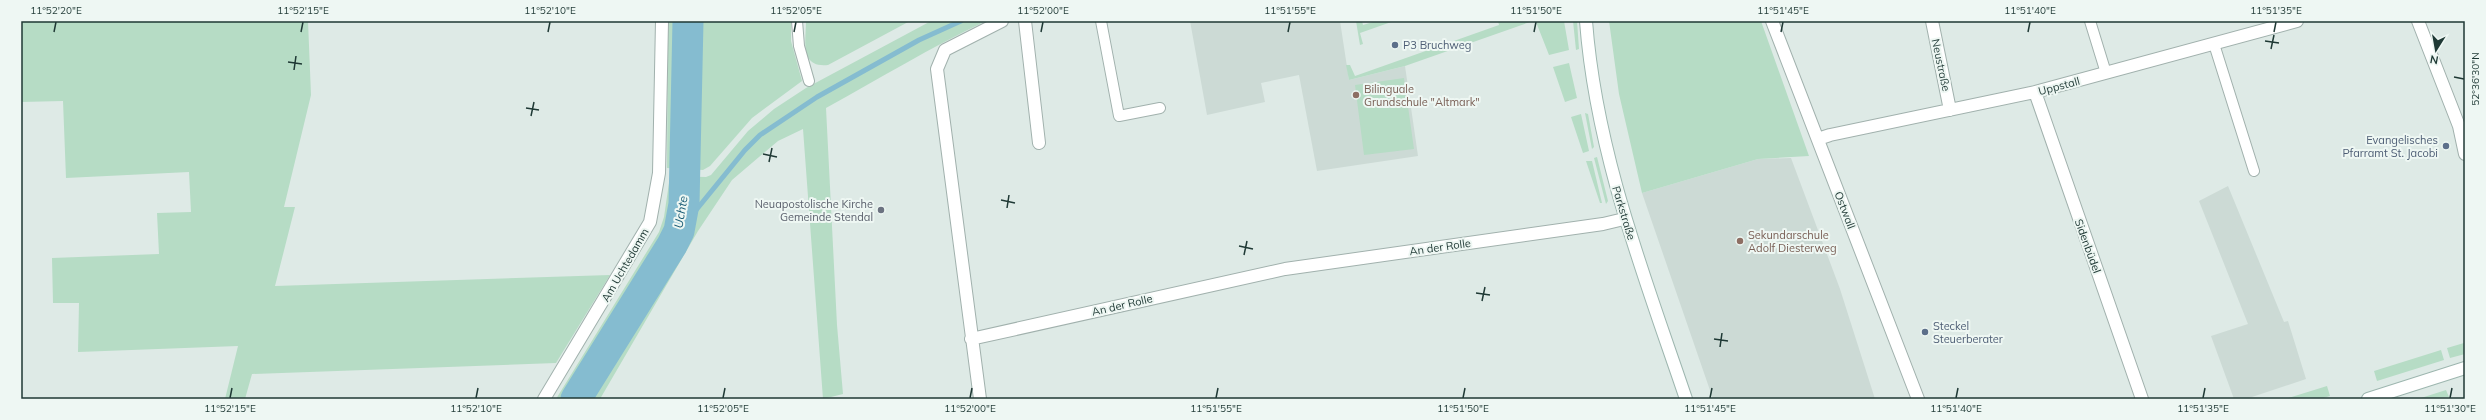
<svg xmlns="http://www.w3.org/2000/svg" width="2486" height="420" font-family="Mulish,sans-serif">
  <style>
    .built { fill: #ccdad5 }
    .green { fill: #b6dcc5 }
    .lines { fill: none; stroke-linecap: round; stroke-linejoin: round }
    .stream { stroke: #85bcd0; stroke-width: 5 }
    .river { stroke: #85bcd0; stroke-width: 31 }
    .lane-casing { stroke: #a1b1ad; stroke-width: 12 }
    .street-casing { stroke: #a1b1ad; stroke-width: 14 }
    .secondary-casing { stroke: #9db6af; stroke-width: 14 }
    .lane { stroke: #fff; stroke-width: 10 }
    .street { stroke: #fff; stroke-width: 12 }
    .secondary { stroke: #fff; stroke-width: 12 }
    .ticks { fill: none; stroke: #1f3935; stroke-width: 1.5 }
    .service-dot { fill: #5c6f8a; stroke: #eef7f3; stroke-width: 1.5 }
    .education-dot { fill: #8d6e63; stroke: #eef7f3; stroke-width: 1.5 }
    .worship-dot { fill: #6b7280; stroke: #eef7f3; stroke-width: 1.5 }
    .labels { text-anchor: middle; stroke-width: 4; stroke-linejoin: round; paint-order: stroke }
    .service-label { font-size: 11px; fill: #4e5e75; stroke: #eef7f3; text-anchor: start }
    .street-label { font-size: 11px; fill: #1f3935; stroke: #eef7f3 }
    .education-label { font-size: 11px; fill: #785e54; stroke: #eef7f3; text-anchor: start }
    .worship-label { font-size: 11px; fill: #5b616d; stroke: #eef7f3; text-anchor: end }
    .water-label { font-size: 12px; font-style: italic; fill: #1a5c75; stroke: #eef7f3 }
    .neatline { fill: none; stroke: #1f3935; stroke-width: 1.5 }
    .ticks-label { font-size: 10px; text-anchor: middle; fill: #1f3935 }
  </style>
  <rect width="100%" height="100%" fill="#deeae6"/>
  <path class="built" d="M 1190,21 L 1340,21 L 1349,80 L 1405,66 L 1418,156 L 1317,171 L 1299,75 L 1261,83 L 1265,102 L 1207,115 Z
    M 1791,158 L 1840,289 L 1875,399 L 1713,399 L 1642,193 L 1758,159 Z
    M 2228,186 L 2284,322 L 2288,321 L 2306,379 L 2246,399 L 2234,399 L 2211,336 L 2248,324 L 2199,201 Z"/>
  <path class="green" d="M 21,21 L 308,21 L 311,95 L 284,207 L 295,207 L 275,286 L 610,275 L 556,363 L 252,374 L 245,399 L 225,399 L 238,346 L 78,352 L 79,303 L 53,303 L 52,258 L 159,254 L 157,213 L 191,212 L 189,172 L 66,178 L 63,101 L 21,102 Z
    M 668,21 L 791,21 L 791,41 L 802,81 L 752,118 L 710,166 L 703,170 L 667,168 Z
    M 806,21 L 910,21 L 828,65 C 799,68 806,41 806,21 Z
    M 931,21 L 986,21 C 931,47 879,79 826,108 L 837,325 L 843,394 L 823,399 L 803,129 L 778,141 L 732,180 L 698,231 L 600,399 L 556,399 L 659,232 L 664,217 L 670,176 L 706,177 L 711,175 L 748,131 L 774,109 L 806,88 Z
    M 1356,21 L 1362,21 L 1363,25 L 1376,21 L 1394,21 L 1360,33 L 1363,44 L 1360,45 Z
    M 1498,21 L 1530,22 L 1405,66 L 1349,80 L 1346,65 L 1350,65 L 1355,76 L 1499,25 Z
    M 1564,21 L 1569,50 L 1549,55 L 1536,22 Z
    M 1573,21 L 1577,21 L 1579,49 L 1576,50 Z
    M 1609,21 L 1761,21 L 1809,156 L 1758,159 L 1642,193 L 1619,94 Z
    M 1569,63 L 1577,98 L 1565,102 L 1553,67 Z
    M 1404,78 L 1414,149 L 1364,155 L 1355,85 Z
    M 1585,113 L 1588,114 L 1594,147 L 1592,149 Z
    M 1581,114 L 1589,151 L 1583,153 L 1571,117 Z
    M 1597,157 L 1608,201 L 1606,204 L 1594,158 Z
    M 1586,161 L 1592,161 L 1602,203 L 1600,203 Z
    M 2464,343 L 2465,354 L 2450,358 L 2447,348 Z
    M 2441,350 L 2444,360 L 2377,381 L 2374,371 Z
    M 2327,386 L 2330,396 L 2320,399 L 2285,399 Z
    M 2446,390 L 2449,397 L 2422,399 L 2421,398 Z"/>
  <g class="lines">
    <path class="stream" d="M 679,231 L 745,150 L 760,135 L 817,97 L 919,40 L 961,21"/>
    <path class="river" d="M 576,399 L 672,245 L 679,231 L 684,204 L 688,21"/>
    <g class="lane-casing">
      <path id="lane" d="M 797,21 L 799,46 L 809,81
        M 1101,21 L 1119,116 L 1160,108
        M 2090,21 L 2106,73
        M 2214,44 L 2254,171"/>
    </g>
    <g class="street-casing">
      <path id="street" d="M 1025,21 L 1039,143
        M 1772,21 L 1918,399
        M 1932,21 L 1950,110
        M 2418,21 L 2459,126 L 2465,154
        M 2035,92 L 2142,399
        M 1818,139 L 1830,135 L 2035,92 L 2297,21
        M 971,339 L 1285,269 L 1603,224 L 1624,219
        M 544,399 L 650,222 L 659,173 L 662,21
        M 980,399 L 937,69 L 945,50 L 1002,21"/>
    </g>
    <g class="secondary-casing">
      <path id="secondary" d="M 1586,21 C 1596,153 1644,275 1686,399
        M 2368,399 L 2465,368"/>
    </g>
    <use href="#lane" class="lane"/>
    <use href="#street" class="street"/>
    <use href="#secondary" class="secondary"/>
  </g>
  <path class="ticks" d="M 54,32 L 56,22M 301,32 L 303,22M 548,32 L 550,22M 794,32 L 796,22M 1041,32 L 1043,22M 1288,32 L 1290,22M 1534,32 L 1536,22M 1781,32 L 1783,22M 2028,32 L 2030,22M 2274,32 L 2276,22M 2265,41 L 2279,43M 2271,49 L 2274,35M 288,62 L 302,64M 294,70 L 296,56M 2454,77 L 2464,79M 526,108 L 539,110M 531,116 L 534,102M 763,154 L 777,157M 769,162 L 772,148M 1001,200 L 1015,203M 1007,208 L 1009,195M 1239,246 L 1253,249M 1244,255 L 1247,241M 1476,293 L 1490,295M 1482,301 L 1485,287M 1714,339 L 1728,341M 1720,347 L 1722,333M 230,398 L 232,388M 476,398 L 478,388M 723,398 L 725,388M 970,398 L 972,388M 1216,398 L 1218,388M 1463,398 L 1465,388M 1710,398 L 1712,388M 1956,398 L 1958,388M 2203,398 L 2205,388M 2450,398 L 2452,388"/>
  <g class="service-dot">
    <circle cx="1395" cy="45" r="4"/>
    <circle cx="2446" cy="146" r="4"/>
    <circle cx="1925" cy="332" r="4"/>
  </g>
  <g class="education-dot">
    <circle cx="1356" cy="95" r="4"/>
    <circle cx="1740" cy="241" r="4"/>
  </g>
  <circle class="worship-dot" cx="881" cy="210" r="4"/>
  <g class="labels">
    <g class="service-label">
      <text x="1403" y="49">P3 Bruchweg</text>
      <text x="2438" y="144" text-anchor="end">Evangelisches<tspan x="2438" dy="13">Pfarramt St. Jacobi</tspan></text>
      <text x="1933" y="330">Steckel<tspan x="1933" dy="13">Steuerberater</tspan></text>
    </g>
    <g class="street-label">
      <text transform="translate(1941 65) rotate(78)" y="4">Neustraße</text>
      <text transform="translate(2059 86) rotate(-15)" y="4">Uppstall</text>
      <text transform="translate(1845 210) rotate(69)" y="4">Ostwall</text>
      <text transform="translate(1624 213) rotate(73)" y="4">Parkstraße</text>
      <text transform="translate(2088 246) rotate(70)" y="4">Sidenbüdel</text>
      <text transform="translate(1440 247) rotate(-8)" y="4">An der Rolle</text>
      <text transform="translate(625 265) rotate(-60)" y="4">Am Uchtedamm</text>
      <text transform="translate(1122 305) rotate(-13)" y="4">An der Rolle</text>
    </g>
    <g class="education-label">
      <text x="1364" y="93">Bilinguale<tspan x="1364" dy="13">Grundschule "Altmark"</tspan></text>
      <text x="1748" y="239">Sekundarschule<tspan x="1748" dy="13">Adolf Diesterweg</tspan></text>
    </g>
    <g class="worship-label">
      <text x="873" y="208">Neuapostolische Kirche<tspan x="873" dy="13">Gemeinde Stendal</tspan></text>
    </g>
    <g class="water-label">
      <text transform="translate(681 212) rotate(-80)" y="4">Uchte</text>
    </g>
  </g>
  <rect width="2486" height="420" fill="none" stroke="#eef7f3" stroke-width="44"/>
  <g transform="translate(2436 50) rotate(191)" stroke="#eef7f3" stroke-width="3" paint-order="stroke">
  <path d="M0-3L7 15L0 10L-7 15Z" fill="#1f3935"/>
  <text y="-6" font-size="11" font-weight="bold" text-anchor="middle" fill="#1f3935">N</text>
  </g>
  <rect x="22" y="22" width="2442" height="376" class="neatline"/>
  <g class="ticks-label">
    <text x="56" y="14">11°52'20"E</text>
    <text x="303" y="14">11°52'15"E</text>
    <text x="550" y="14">11°52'10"E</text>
    <text x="796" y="14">11°52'05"E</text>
    <text x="1043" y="14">11°52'00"E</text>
    <text x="1290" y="14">11°51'55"E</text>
    <text x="1536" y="14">11°51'50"E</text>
    <text x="1783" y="14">11°51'45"E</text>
    <text x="2030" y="14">11°51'40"E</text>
    <text x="2276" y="14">11°51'35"E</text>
    <text transform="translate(2475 79) rotate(-90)" y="4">52°36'30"N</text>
    <text x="230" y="412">11°52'15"E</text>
    <text x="476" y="412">11°52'10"E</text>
    <text x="723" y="412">11°52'05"E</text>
    <text x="970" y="412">11°52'00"E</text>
    <text x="1216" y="412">11°51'55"E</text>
    <text x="1463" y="412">11°51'50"E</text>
    <text x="1710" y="412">11°51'45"E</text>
    <text x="1956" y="412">11°51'40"E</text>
    <text x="2203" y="412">11°51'35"E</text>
    <text x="2450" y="412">11°51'30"E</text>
  </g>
</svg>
